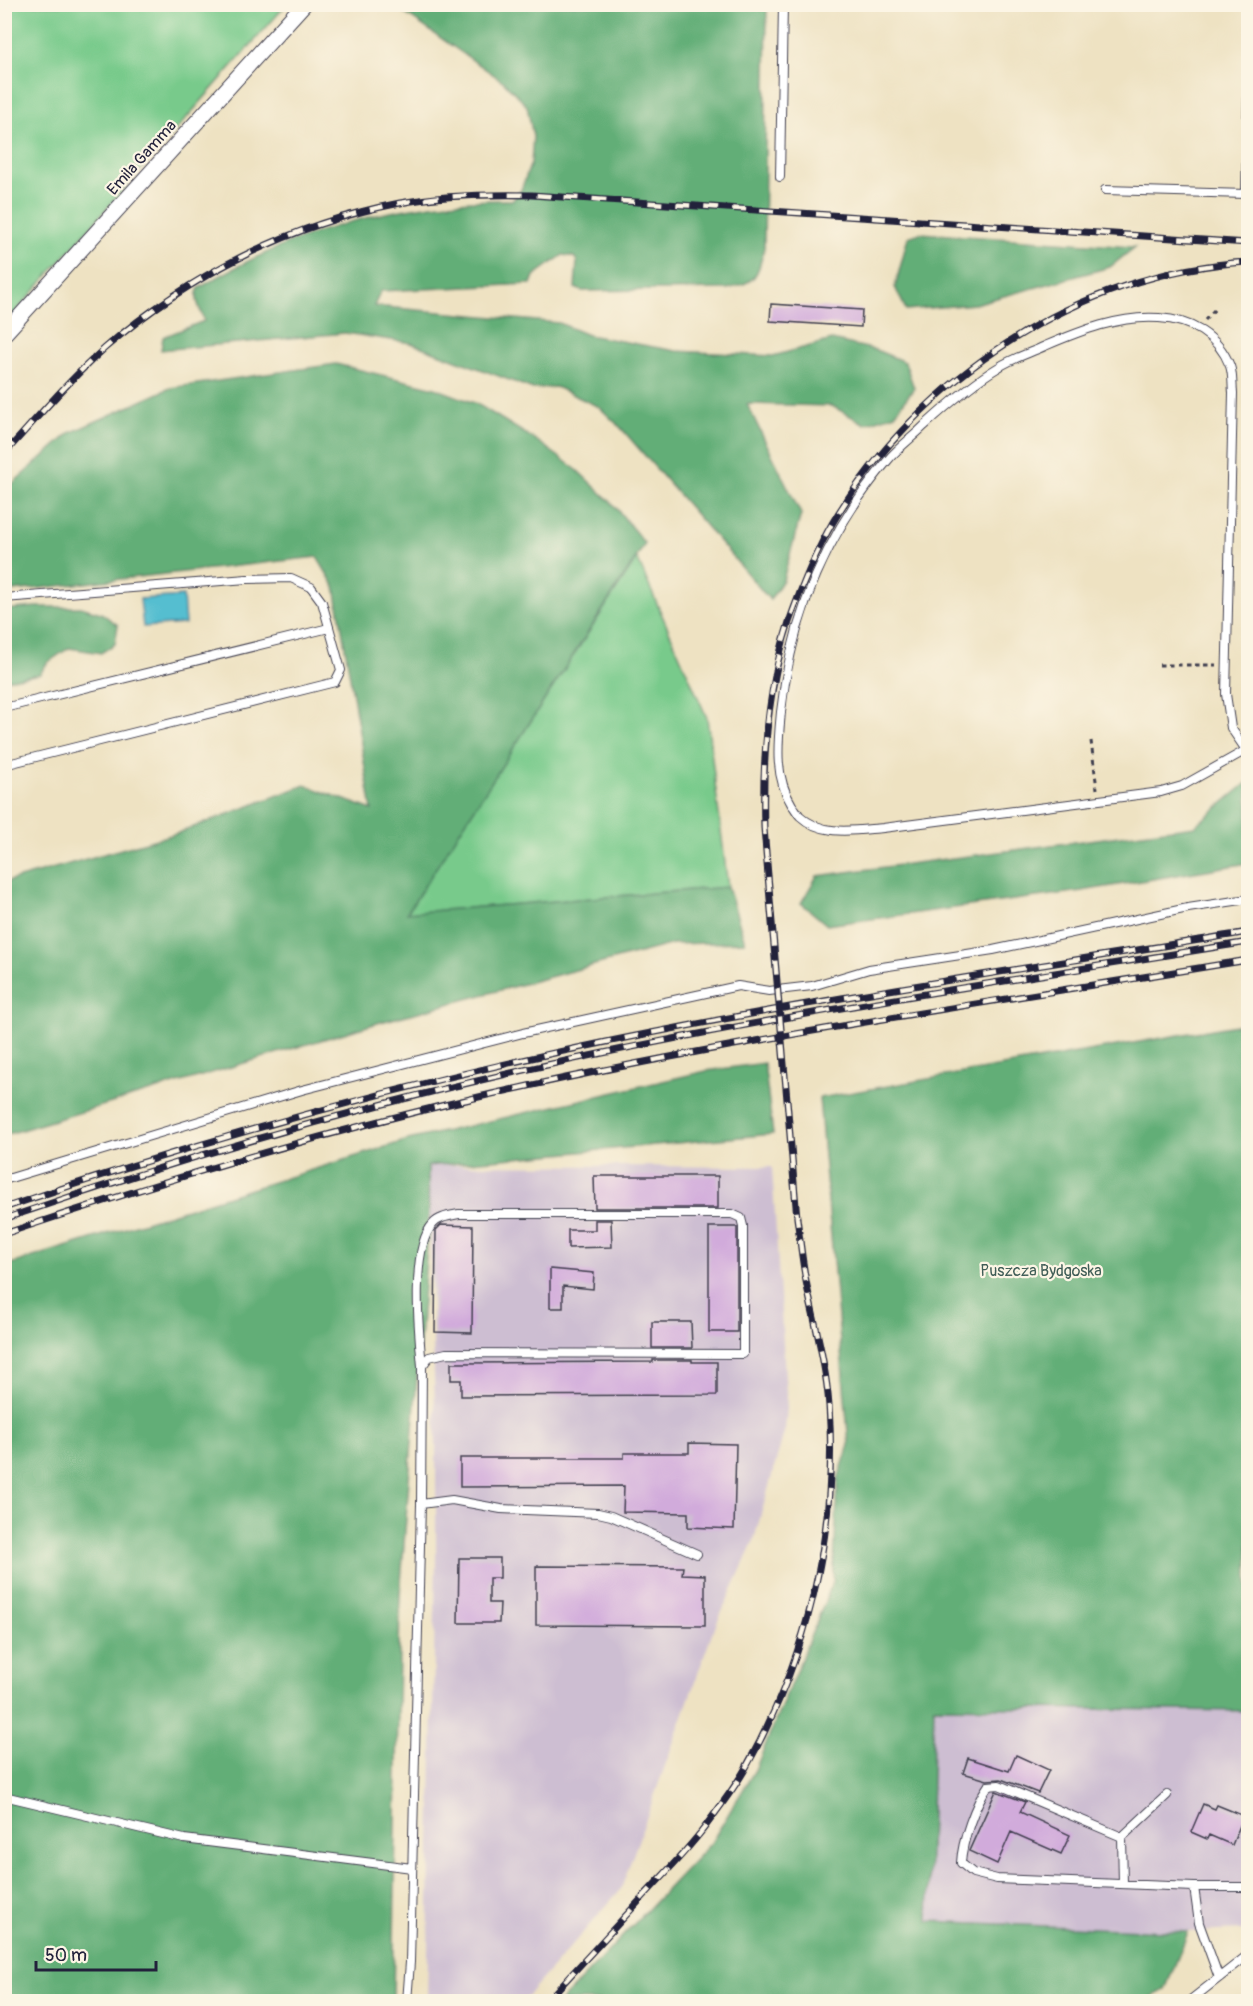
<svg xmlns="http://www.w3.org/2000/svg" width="1253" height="2006" font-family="Pangolin,sans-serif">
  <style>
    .industrial { fill: #cdbed2 }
    .green { fill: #78ca8b; stroke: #4d7663; stroke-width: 1.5 }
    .forest { fill: #62ae77; stroke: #426859; stroke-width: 1.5 }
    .water { fill: #54bed0; stroke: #3b7086; stroke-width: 1.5 }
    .building { fill: #d1abdb }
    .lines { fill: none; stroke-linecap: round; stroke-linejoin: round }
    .lane-casing { stroke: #413f4f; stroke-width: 10 }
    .street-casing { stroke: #413f4f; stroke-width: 17 }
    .path { stroke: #413f4f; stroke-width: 3; stroke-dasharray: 4.5 4.5; stroke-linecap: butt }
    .lane { stroke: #fff; stroke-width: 8 }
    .street { stroke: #fff; stroke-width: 15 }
    .rail-casing { stroke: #22223b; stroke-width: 7 }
    .rail { stroke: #fcf5e5; stroke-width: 4.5; stroke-dasharray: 14; stroke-linecap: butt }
    .labels { text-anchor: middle; stroke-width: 4.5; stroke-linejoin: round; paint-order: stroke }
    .street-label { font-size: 16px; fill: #22223b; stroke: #fcf5e5 }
    .park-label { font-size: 16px; fill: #405d57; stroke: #fcf5e5 }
  </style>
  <rect width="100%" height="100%" fill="#fcf5e5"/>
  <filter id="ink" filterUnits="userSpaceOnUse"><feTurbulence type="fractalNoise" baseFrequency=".0167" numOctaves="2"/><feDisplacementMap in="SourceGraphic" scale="12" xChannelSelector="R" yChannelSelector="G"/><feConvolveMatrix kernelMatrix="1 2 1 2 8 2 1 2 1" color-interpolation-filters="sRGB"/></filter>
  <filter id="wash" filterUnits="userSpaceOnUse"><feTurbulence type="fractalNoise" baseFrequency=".008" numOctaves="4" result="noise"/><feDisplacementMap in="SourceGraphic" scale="24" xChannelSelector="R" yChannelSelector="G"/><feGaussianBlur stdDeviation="1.35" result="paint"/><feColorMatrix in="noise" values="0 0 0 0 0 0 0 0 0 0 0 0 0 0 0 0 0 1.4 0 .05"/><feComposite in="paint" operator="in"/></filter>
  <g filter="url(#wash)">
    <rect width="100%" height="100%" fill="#eee2c2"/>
    <path class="industrial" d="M 428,1165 L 772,1167 L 787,1408 L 785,1429 L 753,1543 L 712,1634 L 621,1889 L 523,2001 L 427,2002 L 436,1558 L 436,1444 Z
      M 934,1707 L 1248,1711 L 1248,1930 L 1188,1932 L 928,1922 Z"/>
    <path class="green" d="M 5,5 L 286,5 L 5,324 Z
      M 637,558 L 707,718 L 728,887 L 406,913 Z"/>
    <path class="forest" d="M 393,5 L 767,5 L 764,249 C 757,278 756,282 727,289 L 582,291 L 575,288 L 577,261 L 574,257 L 563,255 L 534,276 L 531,284 L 381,291 L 374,306 L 559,323 L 588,335 L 676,351 L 773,356 L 832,340 L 876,350 L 905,362 L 914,388 L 895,414 L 865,424 L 832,406 L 747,404 L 801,514 L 783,580 L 770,600 L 621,428 L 599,407 L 556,387 L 533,389 L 411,343 L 345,333 L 161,350 L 163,337 L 204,321 C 201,310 193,298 199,288 C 295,230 402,199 513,200 L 521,190 L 531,163 L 533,136 L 527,106 L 504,82 Z
      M 920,233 L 1135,247 L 1110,267 L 975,304 L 906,310 L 895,287 L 908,237 Z
      M 336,364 L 435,388 L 477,404 L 536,440 L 577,470 L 614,505 L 645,544 L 407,913 L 728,887 L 745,942 L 673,944 L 381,1022 L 5,1135 L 5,882 L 178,833 L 305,785 L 372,810 L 335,587 L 317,557 L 5,592 L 5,490 L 70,433 L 170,388 Z
      M 35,607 L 81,607 L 101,613 L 118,625 L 115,644 L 101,653 L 69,648 L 47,663 L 40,674 L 5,680 L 5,610 Z
      M 1248,782 L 1248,863 L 1082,891 L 827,925 L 801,903 L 817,876 L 1195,826 Z
      M 1248,1023 L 1248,1711 L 934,1707 L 928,1921 L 1188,1932 L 1165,1990 L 1142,2002 L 561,2001 L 711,1843 L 755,1770 L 833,1582 L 838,1479 L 849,1445 L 819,1098 Z
      M 764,1063 L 773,1134 L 428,1166 L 429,1223 L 400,1596 L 393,2001 L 5,2001 L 4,1266 L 408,1140 L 706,1071 Z"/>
    <path class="water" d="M 183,596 L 185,624 L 143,627 L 140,599 Z"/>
    <g id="blocks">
      <path class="building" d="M 771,304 L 862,310 L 861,327 L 770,321 Z
        M 594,1176 L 718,1176 L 718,1208 L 595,1208 Z
        M 595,1220 L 611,1220 L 612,1247 L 568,1248 L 568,1230 L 595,1230 Z
        M 441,1225 L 473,1226 L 472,1333 L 435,1332 L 436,1230 Z
        M 709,1227 L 737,1227 L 737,1332 L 709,1332 Z
        M 550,1269 L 594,1273 L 593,1289 L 563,1286 L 563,1308 L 550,1308 Z
        M 652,1322 L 691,1322 L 692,1348 L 652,1348 Z
        M 653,1360 L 692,1360 L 692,1362 L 717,1362 L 717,1395 L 461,1396 L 461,1380 L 451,1380 L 451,1363 L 653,1362 Z
        M 689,1443 L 736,1444 L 734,1529 L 688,1527 L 688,1513 L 623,1512 L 624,1486 L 460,1487 L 460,1458 L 624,1458 L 624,1453 L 689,1453 Z
        M 459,1558 L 500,1558 L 500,1578 L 489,1578 L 489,1603 L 500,1603 L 499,1623 L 458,1623 Z
        M 536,1566 L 683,1567 L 682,1574 L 705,1575 L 705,1626 L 536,1625 Z
        M 1016,1755 L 1049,1770 L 1038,1793 L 1001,1779 L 987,1780 L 963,1773 L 968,1758 L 1009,1771 Z
        M 996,1791 L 1025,1802 L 1020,1812 L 1070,1835 L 1061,1854 L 1011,1832 L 997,1864 L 969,1851 Z
        M 1203,1804 L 1215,1809 L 1217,1805 L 1244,1816 L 1232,1845 L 1209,1835 L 1207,1839 L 1191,1832 Z"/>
    </g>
  </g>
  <g filter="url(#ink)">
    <use href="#blocks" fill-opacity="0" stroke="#413f4f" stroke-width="1.5"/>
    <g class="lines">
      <g class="lane-casing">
        <path id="lane" d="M 780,177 L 783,4
          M 1105,190 L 1246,194 L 1248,94
          M 4,598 L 247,579 L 291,578 L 311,587 L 322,602 L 341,670 L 335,682 L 4,765
          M 4,708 L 329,628
          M 1246,750 L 1231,728 L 1226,694 L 1233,393 C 1232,384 1233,374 1230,366 C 1218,335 1190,320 1159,318 C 1120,315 1080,331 1045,346 C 1030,353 1013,358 999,367 C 972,383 947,405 924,426 C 913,437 898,448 888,460 C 827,532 791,618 781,712 C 778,744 774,776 792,805 C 795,808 797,813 800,816 C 822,837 856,830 883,828 L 1161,792 L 1182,786 L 1248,749
          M 4,1180 L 302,1090 L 523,1033 L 738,986 L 769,991 L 812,986 L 869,969 L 993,950 L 1188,908 L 1248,899
          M 421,1504 L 452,1500 L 501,1509 L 598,1513 L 611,1516 L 697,1554
          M 4,1796 L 184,1839 L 412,1868
          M 1122,1837 L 1167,1795
          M 1123,1884 L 1122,1837 L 999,1785 L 988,1786 C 975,1804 962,1841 961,1863 L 973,1873 L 997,1879 L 1194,1887 L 1199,1923 L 1219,1978
          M 1194,1887 L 1248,1887
          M 407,2002 L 410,1962 L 421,1504 L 422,1366 L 429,1357 L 446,1353 L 743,1354 L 743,1226 L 741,1218 L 732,1214 L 459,1214 C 449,1216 439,1217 433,1224 C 410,1248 419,1335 422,1366
          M 1188,2002 L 1248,1955"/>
      </g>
      <g class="street-casing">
        <path id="street" d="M 4,334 L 304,4"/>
      </g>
      <path class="path" d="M 1205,320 L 1215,309
        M 1159,665 L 1216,665
        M 1091,741 L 1097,789"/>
      <use href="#lane" class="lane"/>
      <use href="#street" class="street"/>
      <g class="rail-casing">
        <path id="rail" d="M 4,454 C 37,418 69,380 105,348 C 189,275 291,224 400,203 C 443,195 488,194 532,195 L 1248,243
          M 4,1208 C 205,1139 409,1082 616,1040 C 826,997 1038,967 1248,932
          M 4,1219 C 182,1158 363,1105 547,1065 C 779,1014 1014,980 1248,942
          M 4,1234 C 156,1183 310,1136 466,1100 C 724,1040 987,1003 1248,960
          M 546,2002 C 578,1967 610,1933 642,1898 C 663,1875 686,1852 705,1827 C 718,1809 733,1790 744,1771 C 807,1659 838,1534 829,1406 C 826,1363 814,1322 806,1281 C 802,1260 800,1239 797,1218 L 764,828 C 762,758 767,689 789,622 C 801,588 815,553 833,522 C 919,378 1080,271 1248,262"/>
      </g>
      <use href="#rail" class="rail"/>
    </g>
  </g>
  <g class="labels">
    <g class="street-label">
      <text transform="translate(141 157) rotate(-48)" y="6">Emila Gamma</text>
    </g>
    <g class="park-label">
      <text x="1041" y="1276">Puszcza Bydgoska</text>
    </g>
  </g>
  <rect width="1253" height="2006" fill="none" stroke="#fcf5e5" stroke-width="24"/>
  <path d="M36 1961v9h120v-9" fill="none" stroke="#22223b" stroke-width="3"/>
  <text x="45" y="1961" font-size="18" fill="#22223b" stroke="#fcf5e5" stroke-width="4.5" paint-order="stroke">50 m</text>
</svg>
